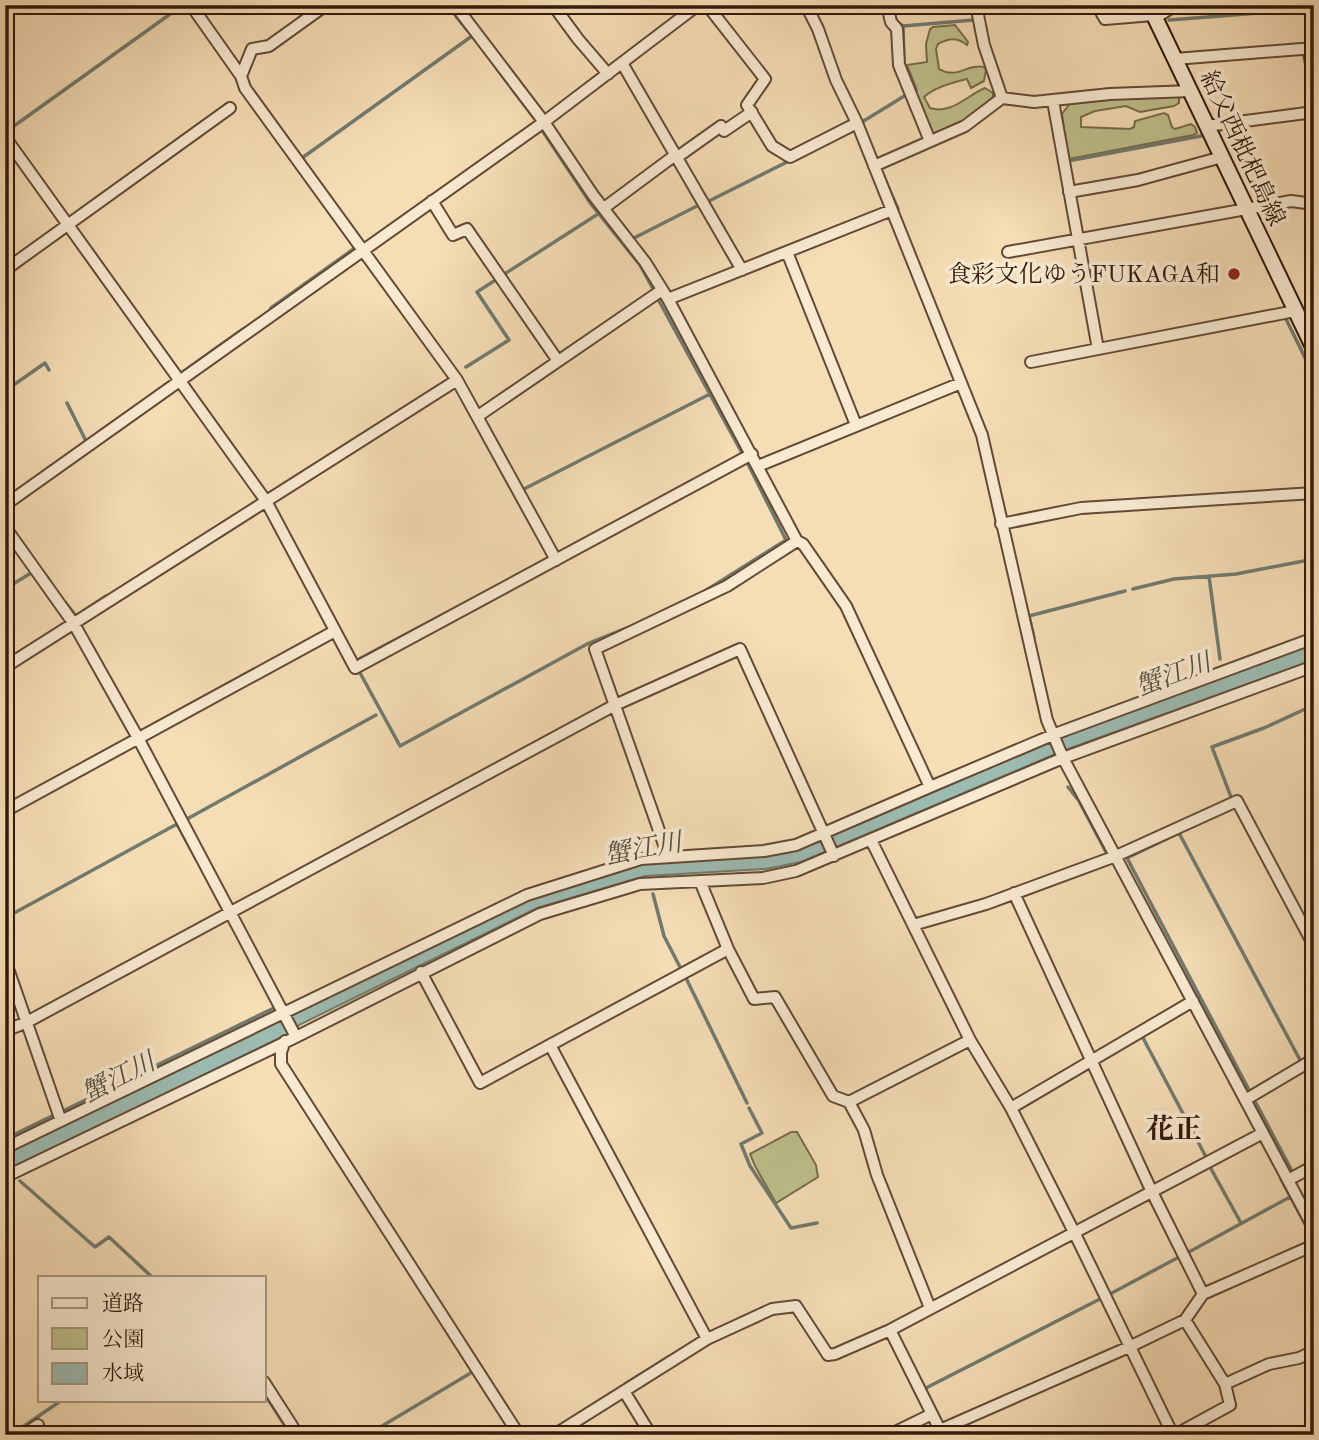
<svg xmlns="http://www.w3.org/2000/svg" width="1319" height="1440" font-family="'Old Standard TT','Noto Serif JP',serif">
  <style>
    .green { fill: #bec08c; stroke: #786c4b; stroke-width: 2 }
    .water { fill: #9cbbb1; stroke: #727a6e; stroke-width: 2 }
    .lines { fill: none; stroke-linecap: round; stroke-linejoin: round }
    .stream { stroke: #727a6e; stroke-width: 3.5 }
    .street-casing { stroke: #634a35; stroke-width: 14 }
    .secondary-casing { stroke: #32190a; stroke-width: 18 }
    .street { stroke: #f8e9d0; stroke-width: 10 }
    .secondary { stroke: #f8e9d0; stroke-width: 14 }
    .poi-dot { fill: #8f2418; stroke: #f8e9d0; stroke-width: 2.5 }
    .labels { text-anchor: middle; stroke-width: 7; stroke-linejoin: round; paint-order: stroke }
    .street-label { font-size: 24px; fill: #32190a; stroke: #f8e9d0 }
    .poi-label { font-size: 24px; fill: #32190a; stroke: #f8e9d0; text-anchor: end }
    .water-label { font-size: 26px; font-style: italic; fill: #575244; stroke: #f8e9d0 }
    .quarter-label { font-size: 28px; font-weight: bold; fill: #32190a; stroke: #f8e9d0 }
  </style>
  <rect width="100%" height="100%" fill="#f5ddb6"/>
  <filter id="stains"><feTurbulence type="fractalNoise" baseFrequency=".00286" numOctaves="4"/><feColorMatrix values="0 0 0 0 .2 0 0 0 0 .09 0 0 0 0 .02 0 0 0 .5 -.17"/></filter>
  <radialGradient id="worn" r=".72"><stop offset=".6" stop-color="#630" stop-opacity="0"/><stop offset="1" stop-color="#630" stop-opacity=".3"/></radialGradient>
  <path class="green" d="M 955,25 L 968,42 L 967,45 C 957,37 949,38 938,44 L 936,49 L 939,69 C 958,80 967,63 984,67 L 986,70 L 984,81 L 971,88 L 967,79 C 952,83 935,87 924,97 L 930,108 C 952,115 969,94 985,88 L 993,93 L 993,97 L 971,118 L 932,136 L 914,92 L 917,90 L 907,65 L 927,62 L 926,44 L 930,29 L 933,27 Z
    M 1179,96 L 1179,103 L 1174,106 L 1140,112 L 1126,106 L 1095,111 L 1081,117 L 1081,127 L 1130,129 L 1134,127 L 1135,121 L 1164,113 L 1168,115 L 1172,127 L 1175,129 L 1191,124 L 1195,127 L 1197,133 L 1193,135 L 1069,159 L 1067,156 L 1062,114 L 1071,102 L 1109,98 Z
    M 791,1132 L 797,1132 L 816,1165 L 818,1177 L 776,1203 L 755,1166 L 750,1154 Z"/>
  <path class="water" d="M 1314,644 L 1314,660 L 1065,750 L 801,862 L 766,869 L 645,876 L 537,908 L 299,1025 L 290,1033 L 5,1172 L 5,1153 L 529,898 L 642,864 L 765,854 L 1051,740 Z"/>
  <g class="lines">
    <path class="stream" d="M 447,5 L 467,30
      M 1103,5 L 1109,12 L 1138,10
      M 893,10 L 897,22 L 903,26 L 904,63 L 915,90
      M 1169,20 L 1311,9 L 1313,44
      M 903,26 L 974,20 L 974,17
      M 497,69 L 534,118
      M 862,122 L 906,95
      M 542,130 L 591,204 L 640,265 L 652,287
      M 7,131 L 180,7
      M 302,158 L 472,36
      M 1068,161 L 1201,136
      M 883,175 L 898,209
      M 707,202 L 789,161
      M 634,238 L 699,205
      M 503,275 L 598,214
      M 659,301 L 742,453
      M 271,308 L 355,248 L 353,245
      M 1286,319 L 1314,376
      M 466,367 L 509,340 L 477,292 L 494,281
      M 180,374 L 243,329
      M 5,391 L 45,363 L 49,370
      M 67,403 L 86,441
      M 522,490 L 710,394
      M 43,572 L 50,581
      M 1209,576 L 1220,659
      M 5,589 L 31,573
      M 1133,589 L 1174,579 L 1236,574 L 1314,559
      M 705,591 L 786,540 L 748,464
      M 65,602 L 76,616 L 106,596
      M 1034,638 L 1029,616 L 1125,591
      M 359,659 L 493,588
      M 359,671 L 400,746 L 589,643 L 629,627
      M 1068,787 L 1079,801 L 1106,852
      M 1231,797 L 1212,747 L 1264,728 L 1314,705
      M 187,819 L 376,715
      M 1181,832 L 1127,858 L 1248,1088
      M 1179,833 L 1300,1060
      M 653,894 L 664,936 L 681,969
      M 5,918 L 177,824 L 196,859
      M 1307,944 L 1314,957
      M 685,976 L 747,1103
      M 1142,1036 L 1206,1157
      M 1306,1071 L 1314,1086
      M 1256,1103 L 1293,1173 L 1295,1172
      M 749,1108 L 762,1133 L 741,1144 L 750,1166 L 791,1228 L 817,1223
      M 65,1110 L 276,1007
      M 5,1139 L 52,1116
      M 1210,1167 L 1241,1223
      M 1281,1179 L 1313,1239
      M 20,1181 L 95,1247 L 109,1237 L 152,1277
      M 1187,1253 L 1290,1197
      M 1110,1294 L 1179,1257 L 1178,1254
      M 625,1384 L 670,1356
      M 923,1386 L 924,1389 L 1100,1299
      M 264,1393 L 291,1435
      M 41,1422 L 49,1435
      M 11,1435 L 62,1400
      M 367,1435 L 474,1371"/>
    <g class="street-casing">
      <path id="street" d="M 191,5 L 241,76 L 245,88 L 457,380 L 556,560
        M 455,5 L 544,122 L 593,195 L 645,262 L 668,299 L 797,541 L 727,586 L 595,649 L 668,856
        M 553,5 L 578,39 L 608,74
        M 707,5 L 765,79 L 747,105 L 772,146 L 790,157 L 857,123
        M 806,5 L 818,29 L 836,80 L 857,123 L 982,435 L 1047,720 L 1063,758 L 1314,1229
        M 887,5 L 891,22 L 897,29 L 899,65 L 930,141
        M 976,5 L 984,45 L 1002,98 L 1034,102 L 1110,94 L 1191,91
        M 1097,5 L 1105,19 L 1153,15
        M 1155,18 L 1176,5
        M 1308,48 L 1314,80
        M 1175,59 L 1314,48
        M 622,63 L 742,270
        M 241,76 L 252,49 L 269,46 L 326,5
        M 1053,101 L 1098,349
        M 1207,126 L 1314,112
        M 5,137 L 266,501 L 355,668 L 752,454
        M 676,158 L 721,126 L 724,131 L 752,112
        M 874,166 L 965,126 L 1002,98
        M 1069,192 L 1138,180 L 1222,157
        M 432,201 L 453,235 L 467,229 L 558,361
        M 604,208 L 674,156
        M 787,252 L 856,425
        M 1008,252 L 1291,201 L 1314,204
        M 5,270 L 230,108
        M 668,299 L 892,210
        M 1031,362 L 1295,311
        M 478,416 L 662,290
        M 758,466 L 961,383
        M 5,505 L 544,122 L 698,5
        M 1001,524 L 1081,508 L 1314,493
        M 5,527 L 74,624 L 138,738 L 296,1037
        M 5,667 L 457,380
        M 930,787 L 1055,734 L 1314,638
        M 5,811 L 335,631
        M 871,840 L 970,1040 L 1011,1108 L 1075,1234 L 1173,1435
        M 700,881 L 728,949 L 754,999 L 775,997 L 833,1096 L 849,1102 L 970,1040
        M 1014,893 L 1152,1192 L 1203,1294
        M 913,925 L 986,904 L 1116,856 L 1237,801 L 1314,946
        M 5,960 L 61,1121
        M 421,972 L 480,1083 L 550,1045 L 707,1339
        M 5,1031 L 27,1022 L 615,705 L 740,649 L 834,856
        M 285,1041 L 281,1052 L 281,1064 L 519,1435
        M 550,1045 L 728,949
        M 1245,1100 L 1314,1059
        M 849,1102 L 864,1130 L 877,1175 L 930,1308
        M 1011,1108 L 1193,1001
        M 5,1148 L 527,895 L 641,859 L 764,851 L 796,845 L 930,787 L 846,606 L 803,544 L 797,541
        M 5,1177 L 296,1037 L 540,914 L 640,884 L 763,878 L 796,871 L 1063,758 L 1314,666
        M 1288,1180 L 1314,1166
        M 890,1330 L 942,1434
        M 264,1382 L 298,1435
        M 1225,1384 L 1269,1364 L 1299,1358 L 1314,1351
        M 624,1391 L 651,1435
        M 940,1430 L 1129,1347 L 1185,1320 L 1203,1294 L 1314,1245
        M 23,1435 L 38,1425
        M 554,1435 L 707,1339 L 772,1309 L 796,1306 L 828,1355 L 835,1354 L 890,1330 L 1263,1133
        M 889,1435 L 932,1414
        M 1175,1435 L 1230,1405 L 1225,1384 L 1185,1320"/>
    </g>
    <g class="secondary-casing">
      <path id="secondary" d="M 1149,5 L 1314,349"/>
    </g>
    <use href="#street" class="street"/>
    <use href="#secondary" class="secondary"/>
  </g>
  <circle class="poi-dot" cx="1234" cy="274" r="7"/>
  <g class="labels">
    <g class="street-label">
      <text transform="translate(1243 148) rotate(65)" y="8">給父西枇杷島線</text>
    </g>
    <g class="poi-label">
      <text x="1220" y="282">食彩文化ゆうFUKAGA和</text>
    </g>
    <g class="water-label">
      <text transform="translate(1173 674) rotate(-20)" y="9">蟹江川</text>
      <text transform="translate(643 848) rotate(-10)" y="9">蟹江川</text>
      <text transform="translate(118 1077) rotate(-27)" y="9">蟹江川</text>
    </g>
    <g class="quarter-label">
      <text x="1174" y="1138">花正</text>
    </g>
  </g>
  <rect width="1319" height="1440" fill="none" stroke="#f5ddb6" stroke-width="28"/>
  <rect x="7" y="7" width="1305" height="1426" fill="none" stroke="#32190a" stroke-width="3.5"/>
  <rect x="14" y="14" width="1291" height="1412" fill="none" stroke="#32190a" stroke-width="2"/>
  <rect x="38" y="1276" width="228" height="126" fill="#f8e9d0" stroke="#a99681" stroke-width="2"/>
  <rect x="52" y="1298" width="35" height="10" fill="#f8e9d0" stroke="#a99681" stroke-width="2"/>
  <text x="102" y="1310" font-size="21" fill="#32190a">道路</text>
  <rect x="52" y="1328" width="35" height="21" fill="#bec08c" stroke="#a99681" stroke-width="2"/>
  <text x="102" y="1346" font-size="21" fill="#32190a">公園</text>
  <rect x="52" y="1363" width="35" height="21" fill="#9cbbb1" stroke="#a99681" stroke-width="2"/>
  <text x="102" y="1380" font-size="21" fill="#32190a">水域</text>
  <rect width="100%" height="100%" filter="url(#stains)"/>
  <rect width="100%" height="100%" fill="url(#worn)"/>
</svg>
